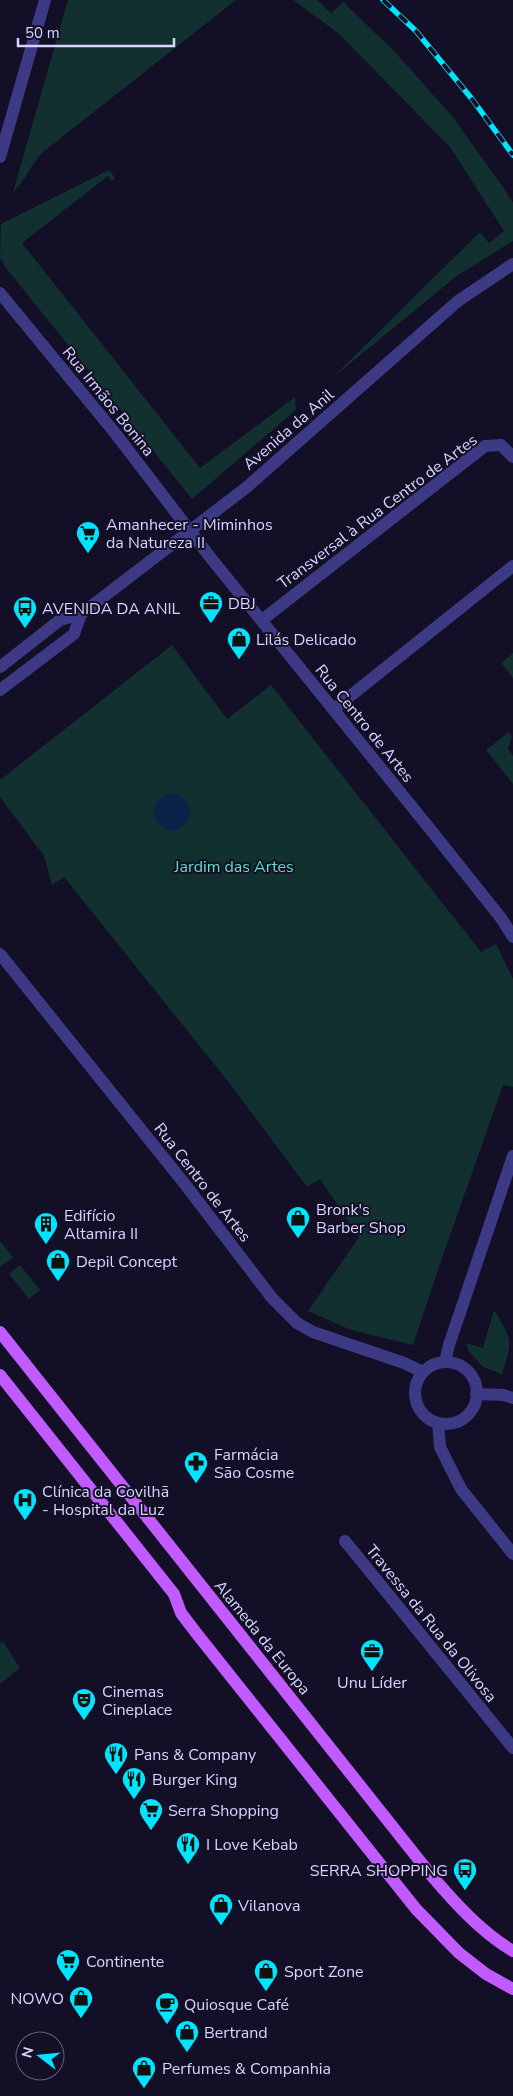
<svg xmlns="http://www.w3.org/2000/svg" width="513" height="2096" font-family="'Nunito Sans',sans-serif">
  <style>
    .green { fill: #12302f }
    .water { fill: #0c2248 }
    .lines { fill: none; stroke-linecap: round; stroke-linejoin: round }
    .minor { stroke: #3d3a85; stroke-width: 12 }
    .major { stroke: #c25bff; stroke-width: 12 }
    .rail-casing { stroke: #00e5ff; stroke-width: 5.5 }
    .rail { stroke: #130f26; stroke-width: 4; stroke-dasharray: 11; stroke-linecap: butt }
    .labels { text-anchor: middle; stroke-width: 4; stroke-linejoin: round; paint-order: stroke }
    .street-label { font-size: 16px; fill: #d9d4ff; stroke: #130f26 }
    .poi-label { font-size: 16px; fill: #d9d4ff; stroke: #130f26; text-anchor: start }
    .park-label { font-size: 16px; fill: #5fe0c0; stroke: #130f26 }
  </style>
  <rect width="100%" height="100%" fill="#130f26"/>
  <path class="green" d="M 68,0 L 236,0 L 43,152 C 29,166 28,178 13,192 Z
    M 293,0 L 317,0 L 331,13 L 343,2 L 394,51 L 452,116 L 503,187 L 513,203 L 513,241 L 458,275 L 331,379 L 480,232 L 489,243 L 504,231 L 450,147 L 338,33 Z
    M 109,170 L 115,178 L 112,181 L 108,176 L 22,243 L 200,468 L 295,397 L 296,410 L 192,499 L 6,268 L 0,258 L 1,224 Z
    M 172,645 L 227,719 L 271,685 L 481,952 L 496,944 L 513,979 L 513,1087 L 503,1085 L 440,1264 L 413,1345 L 351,1330 L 308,1311 L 359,1237 L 358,1235 L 320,1179 L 307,1187 L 230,1084 L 64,877 L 52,885 L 44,856 L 0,797 L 0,780 Z
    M 513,653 L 513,678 L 501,663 Z
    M 509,732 L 512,737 L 508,748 L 513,756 L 513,784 L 486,750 Z
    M 0,1241 L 13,1257 L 0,1267 Z
    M 20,1265 L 40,1290 L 29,1299 L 9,1274 Z
    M 494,1310 C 513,1342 513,1338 502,1374 L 483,1367 C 477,1359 467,1353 466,1343 L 483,1348 Z
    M 3,1642 L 20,1668 L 0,1684 L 0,1644 Z"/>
  <path class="water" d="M154 812a18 18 0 1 1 36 0a18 18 0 1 1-36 0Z"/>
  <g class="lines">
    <path class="minor" d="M 0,157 L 45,0
      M 0,293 L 115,433 L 210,557 L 430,829 L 501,918 L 513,937
      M 262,620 L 485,446 L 501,445 L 513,457
      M 0,667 L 60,620 L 81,614 L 247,487 L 458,301 L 513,264
      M 0,690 L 74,634 L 81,614
      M 334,709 L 513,566
      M 0,954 L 184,1183 L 272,1298 L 297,1323 L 313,1332 L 404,1363 L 423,1372
      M 445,1362 L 449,1345 L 513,1156
      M415 1393a31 31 0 1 1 62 0a31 31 0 1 1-62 0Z
      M 476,1394 L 503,1395 L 513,1398
      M 438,1423 L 440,1447 L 461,1489 L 513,1554
      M 345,1541 L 513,1748"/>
    <path class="major" d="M 0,1332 L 431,1875 C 455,1903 481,1932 513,1951
      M 0,1375 L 174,1594 L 181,1613 L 197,1634 L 416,1909 L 459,1953 L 486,1974 L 513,1989"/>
    <g class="rail-casing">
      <path id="rail" d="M 383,0 L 416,31 L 472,99 L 513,155"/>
    </g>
    <use href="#rail" class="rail"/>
  </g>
  <defs>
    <g id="supermarket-pin" transform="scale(1.25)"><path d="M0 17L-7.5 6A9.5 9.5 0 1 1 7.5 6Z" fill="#00e5ff" stroke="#130f26"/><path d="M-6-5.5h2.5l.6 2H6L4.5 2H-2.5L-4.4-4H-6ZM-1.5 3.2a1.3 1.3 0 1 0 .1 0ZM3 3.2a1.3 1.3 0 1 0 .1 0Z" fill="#111"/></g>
    <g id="office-pin" transform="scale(1.25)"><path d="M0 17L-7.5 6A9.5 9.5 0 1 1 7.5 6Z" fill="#00e5ff" stroke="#130f26"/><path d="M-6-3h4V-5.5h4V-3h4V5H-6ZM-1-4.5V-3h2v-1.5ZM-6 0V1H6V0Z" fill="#111"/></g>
    <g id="bus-pin" transform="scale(1.25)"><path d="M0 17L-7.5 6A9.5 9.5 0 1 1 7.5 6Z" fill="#00e5ff" stroke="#130f26"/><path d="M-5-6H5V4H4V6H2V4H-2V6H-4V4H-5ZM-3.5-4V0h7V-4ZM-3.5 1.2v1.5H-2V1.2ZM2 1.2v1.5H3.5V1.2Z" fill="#111"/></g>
    <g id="shop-pin" transform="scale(1.25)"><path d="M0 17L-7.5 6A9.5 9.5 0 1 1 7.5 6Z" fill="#00e5ff" stroke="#130f26"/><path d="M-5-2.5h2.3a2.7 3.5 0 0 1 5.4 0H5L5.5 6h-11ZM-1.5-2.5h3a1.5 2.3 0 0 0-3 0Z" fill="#111"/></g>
    <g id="building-pin" transform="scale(1.25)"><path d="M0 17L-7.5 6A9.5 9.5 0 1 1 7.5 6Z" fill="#00e5ff" stroke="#130f26"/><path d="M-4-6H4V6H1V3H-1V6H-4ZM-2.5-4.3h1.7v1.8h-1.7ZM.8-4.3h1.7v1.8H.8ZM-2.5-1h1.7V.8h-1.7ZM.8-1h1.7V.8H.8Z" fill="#111"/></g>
    <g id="pharmacy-pin" transform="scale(1.25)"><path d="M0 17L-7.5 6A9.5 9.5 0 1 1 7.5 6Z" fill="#00e5ff" stroke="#130f26"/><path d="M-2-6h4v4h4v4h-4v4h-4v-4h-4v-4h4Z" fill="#111"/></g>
    <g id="hospital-pin" transform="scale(1.25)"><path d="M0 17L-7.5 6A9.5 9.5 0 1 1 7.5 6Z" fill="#00e5ff" stroke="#130f26"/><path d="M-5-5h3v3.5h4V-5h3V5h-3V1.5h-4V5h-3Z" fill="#111"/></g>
    <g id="theatre-pin" transform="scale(1.25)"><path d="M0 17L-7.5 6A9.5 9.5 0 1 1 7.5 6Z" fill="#00e5ff" stroke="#130f26"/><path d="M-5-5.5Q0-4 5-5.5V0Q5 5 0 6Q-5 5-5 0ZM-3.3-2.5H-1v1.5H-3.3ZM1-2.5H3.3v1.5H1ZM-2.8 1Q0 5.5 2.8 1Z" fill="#111"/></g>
    <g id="restaurant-pin" transform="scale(1.25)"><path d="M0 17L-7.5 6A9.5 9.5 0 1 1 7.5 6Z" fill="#00e5ff" stroke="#130f26"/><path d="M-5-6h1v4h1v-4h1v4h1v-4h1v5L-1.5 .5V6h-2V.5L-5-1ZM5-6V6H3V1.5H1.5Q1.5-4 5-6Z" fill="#111"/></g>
    <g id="cafe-pin" transform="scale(1.25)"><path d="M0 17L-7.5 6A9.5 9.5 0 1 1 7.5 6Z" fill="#00e5ff" stroke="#130f26"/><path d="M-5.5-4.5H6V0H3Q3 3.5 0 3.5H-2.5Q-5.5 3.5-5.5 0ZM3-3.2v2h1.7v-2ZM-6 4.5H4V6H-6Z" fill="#111"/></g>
  </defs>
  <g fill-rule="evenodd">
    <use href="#supermarket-pin" x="88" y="533"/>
    <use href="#office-pin" x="211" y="603"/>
    <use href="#bus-pin" x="25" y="608"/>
    <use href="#shop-pin" x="239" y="639"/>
    <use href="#shop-pin" x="298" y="1218"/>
    <use href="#building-pin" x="46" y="1224"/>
    <use href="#shop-pin" x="58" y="1261"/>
    <use href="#pharmacy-pin" x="196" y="1463"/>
    <use href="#hospital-pin" x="25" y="1500"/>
    <use href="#office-pin" x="372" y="1651"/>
    <use href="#theatre-pin" x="84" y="1700"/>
    <use href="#restaurant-pin" x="116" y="1754"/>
    <use href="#restaurant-pin" x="134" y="1779"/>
    <use href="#supermarket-pin" x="151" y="1810"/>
    <use href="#restaurant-pin" x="188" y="1844"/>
    <use href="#bus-pin" x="465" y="1870"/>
    <use href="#shop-pin" x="221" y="1905"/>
    <use href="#supermarket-pin" x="68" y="1961"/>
    <use href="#shop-pin" x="266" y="1971"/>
    <use href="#shop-pin" x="81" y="1998"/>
    <use href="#cafe-pin" x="167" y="2004"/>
    <use href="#shop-pin" x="187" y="2032"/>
    <use href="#shop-pin" x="144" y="2068"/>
  </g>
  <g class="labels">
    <g class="street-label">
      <text transform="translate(109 401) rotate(51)" y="6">Rua Irmãos Bonina</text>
      <text transform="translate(288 429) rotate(-41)" y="6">Avenida da Anil</text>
      <text transform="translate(377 511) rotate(-37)" y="6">Transversal à Rua Centro de Artes</text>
      <text transform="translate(365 723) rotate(51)" y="6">Rua Centro de Artes</text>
      <text transform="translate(203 1182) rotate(52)" y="6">Rua Centro de Artes</text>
      <text transform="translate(432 1623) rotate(51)" y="6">Travessa da Rua da Olivosa</text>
      <text transform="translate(263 1637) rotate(51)" y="6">Alameda da Europa</text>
    </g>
    <g class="poi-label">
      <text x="106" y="530">Amanhecer - Miminhos<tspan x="106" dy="18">da Natureza II</tspan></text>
      <text x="228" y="609">DBJ</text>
      <text x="42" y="614">AVENIDA DA ANIL</text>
      <text x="256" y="645">Lilás Delicado</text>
      <text x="316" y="1215">Bronk's<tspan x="316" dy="18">Barber Shop</tspan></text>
      <text x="64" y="1221">Edifício<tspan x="64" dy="18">Altamira II</tspan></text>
      <text x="76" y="1267">Depil Concept</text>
      <text x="214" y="1460">Farmácia<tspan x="214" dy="18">São Cosme</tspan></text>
      <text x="42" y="1497">Clínica da Covilhã<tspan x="42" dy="18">- Hospital da Luz</tspan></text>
      <text x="372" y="1688" text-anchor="middle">Unu Líder</text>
      <text x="102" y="1697">Cinemas<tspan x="102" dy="18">Cineplace</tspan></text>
      <text x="134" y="1760">Pans &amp; Company</text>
      <text x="152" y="1785">Burger King</text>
      <text x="168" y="1816">Serra Shopping</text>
      <text x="206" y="1850">I Love Kebab</text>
      <text x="448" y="1876" text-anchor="end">SERRA SHOPPING</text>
      <text x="238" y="1911">Vilanova</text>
      <text x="86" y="1967">Continente</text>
      <text x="284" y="1977">Sport Zone</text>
      <text x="64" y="2004" text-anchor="end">NOWO</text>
      <text x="184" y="2010">Quiosque Café</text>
      <text x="204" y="2038">Bertrand</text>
      <text x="162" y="2074">Perfumes &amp; Companhia</text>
    </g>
    <g class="park-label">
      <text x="234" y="872">Jardim das Artes</text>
    </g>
  </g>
  <g transform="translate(40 2056) rotate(286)"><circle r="24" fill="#130f26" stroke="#625e7d"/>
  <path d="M0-4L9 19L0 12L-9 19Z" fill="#00e5ff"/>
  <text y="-8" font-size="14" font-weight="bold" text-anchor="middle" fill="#d9d4ff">N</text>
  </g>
  <path d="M18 38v8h156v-8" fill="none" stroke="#d9d4ff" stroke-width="2.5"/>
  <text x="25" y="38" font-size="15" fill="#d9d4ff" stroke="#130f26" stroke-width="4" paint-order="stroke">50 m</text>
</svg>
